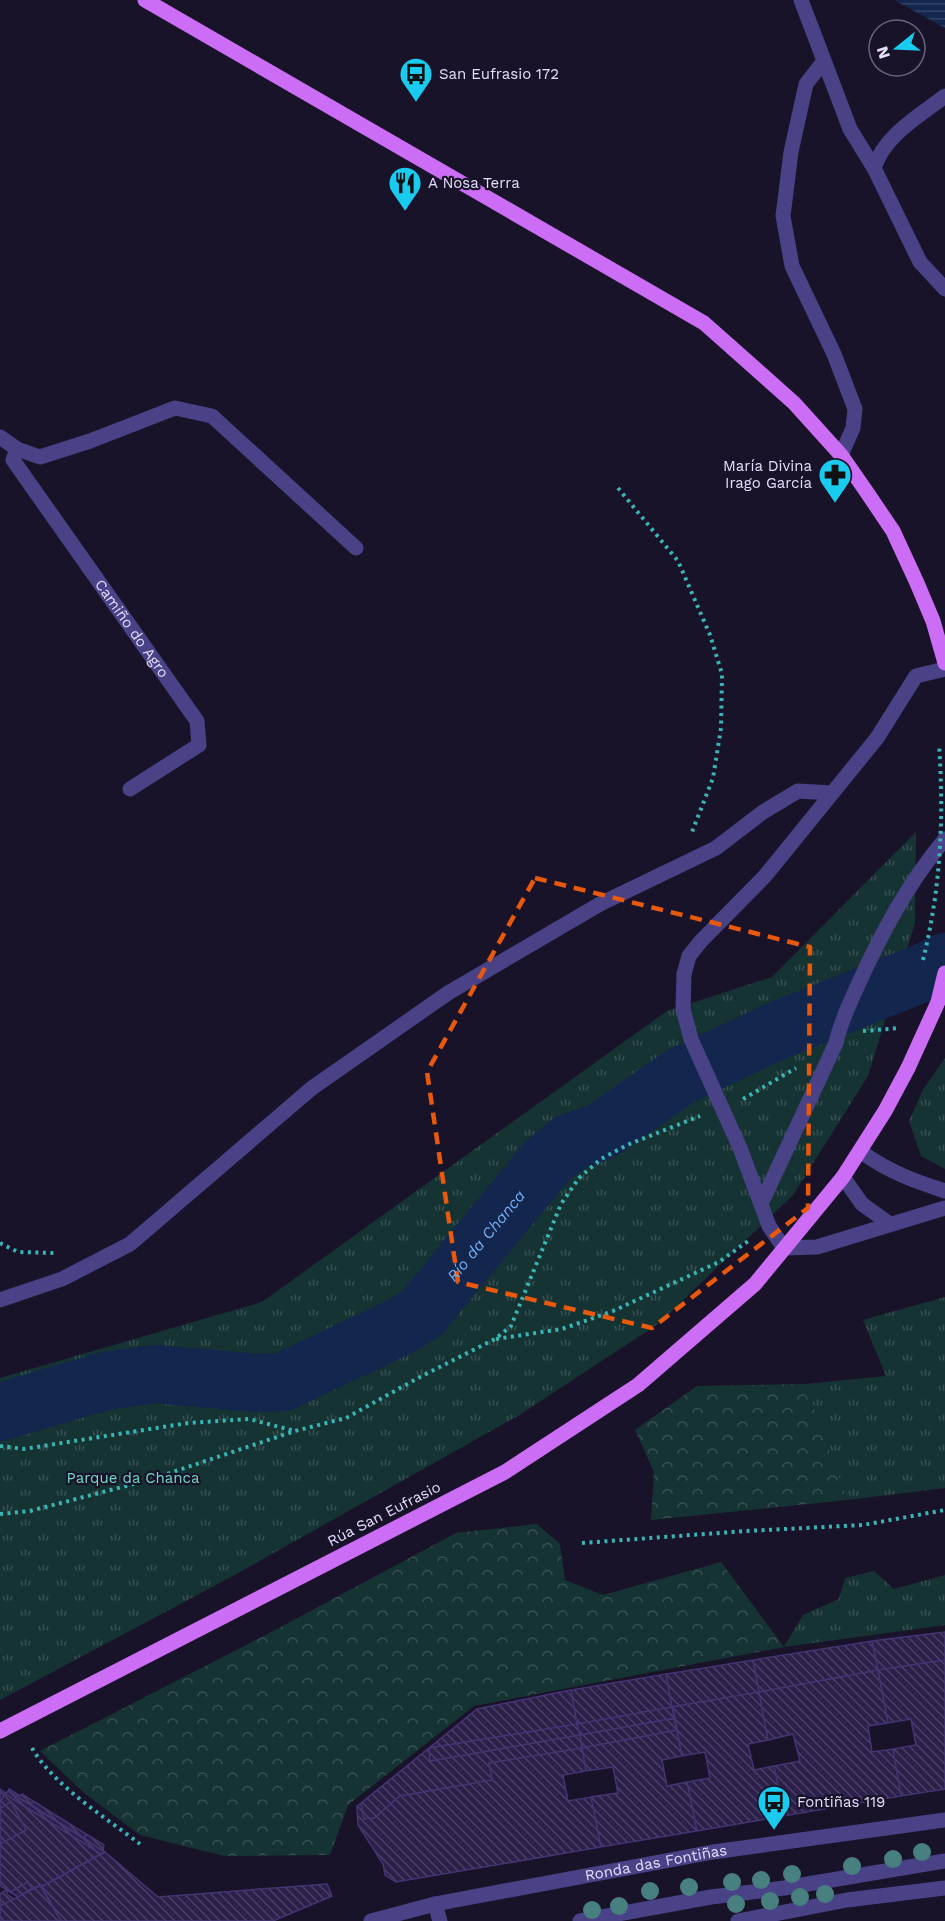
<svg xmlns="http://www.w3.org/2000/svg" width="945" height="1921" font-family="'Work Sans',sans-serif">
  <style>
    .grass { fill: url(#grass-tufts) }
    .forest { fill: url(#forest-crowns) }
    .water { fill: url(#water-rules) }
    .lines { fill: none; stroke-linecap: round; stroke-linejoin: round }
    .river { stroke: #13264e; stroke-width: 58 }
    .building { fill: url(#building-back-hatch); stroke: #453474; stroke-width: 1.5 }
    .path { stroke: #3ab4b5; stroke-width: 4; stroke-dasharray: 3 4.5; stroke-linecap: butt }
    .minor { stroke: #494286; stroke-width: 15 }
    .major { stroke: #cc6df5; stroke-width: 15 }
    .path-bridge { stroke: #3ab4b5; stroke-width: 4; stroke-dasharray: 3 4.5; stroke-linecap: butt }
    .minor-bridge { stroke: #494286; stroke-width: 15 }
    .major-bridge { stroke: #cc6df5; stroke-width: 15 }
    .tree { fill: #488080 }
    .marked { fill: none; stroke: #e8590c; stroke-width: 4.5; stroke-dasharray: 12 8; stroke-linejoin: round }
    .labels { text-anchor: middle; stroke-width: 4.5; stroke-linejoin: round; paint-order: stroke }
    .poi-label { font-size: 15px; fill: #e4defd; stroke: #19132a; text-anchor: start }
    .street-label { font-size: 15px; fill: #e4defd; stroke: #19132a }
    .park-label { font-size: 15px; fill: #6ed9c6; stroke: #19132a }
    .water-label { font-size: 16px; font-style: italic; fill: #74b0f5; stroke: #19132a }
  </style>
  <defs>
    <pattern id="grass-tufts" width="24" height="20" patternUnits="userSpaceOnUse" patternTransform="scale(1.5)"><rect width="24" height="20" fill="#163334"/><path d="M3 7l-1-3M5 7V3M7 7l1-3M15 17l-1-3M17 17v-4M19 17l1-3" fill="none" stroke="#385052"/></pattern>
    <pattern id="forest-crowns" width="20" height="18" patternUnits="userSpaceOnUse" patternTransform="scale(1.5)"><rect width="20" height="18" fill="#163334"/><path d="M2 6a3 3 0 1 1 6 0M12 15a3 3 0 1 1 6 0" fill="none" stroke="#385052"/></pattern>
    <pattern id="water-rules" width="6" height="5" patternUnits="userSpaceOnUse" patternTransform="scale(1.5)"><rect width="6" height="5" fill="#13264e"/><path d="M0 2.5h6" fill="none" stroke="#354568"/></pattern>
    <pattern id="building-back-hatch" width="6" height="6" patternUnits="userSpaceOnUse" patternTransform="scale(1.5)"><rect width="6" height="6" fill="#2c204a"/><path d="M-1 5l2 2M0 0l6 6M5-1l2 2" fill="none" stroke="#4a4065"/></pattern>
  </defs>
  <rect width="100%" height="100%" fill="#19132a"/>
  <path class="grass" d="M 916,832 L 915,923 L 868,1076 L 793,1195 L 658,1324 L 521,1414 L 231,1577 L 0,1700 L 0,1378 L 262,1302 L 667,1011 L 772,977 Z
    M 945,1058 L 945,1169 L 921,1156 L 909,1121 L 923,1090 Z
    M 945,1297 L 945,1488 L 847,1500 L 806,1384 L 886,1376 L 863,1320 Z
    M 874,1571 L 894,1589 L 945,1575 L 945,1625 L 784,1647 L 803,1615 L 839,1599 L 845,1578 Z"/>
  <path class="forest" d="M 806,1384 L 847,1500 L 651,1520 L 654,1472 L 635,1430 L 697,1386 Z
    M 537,1524 L 560,1544 L 565,1580 L 603,1595 L 721,1562 L 784,1647 L 474,1706 L 348,1805 L 330,1855 L 224,1856 L 140,1835 L 83,1792 L 40,1751 L 262,1637 L 456,1533 Z"/>
  <path class="water" d="M 894,0 L 945,0 L 945,28 Z"/>
  <g class="lines">
    <path class="river" id="s1" d="M 0,1412 L 105,1381 L 155,1374 L 258,1383 L 283,1382 L 401,1326 L 421,1314 L 547,1161 L 569,1143 L 602,1131 L 679,1077 L 776,1031 L 925,972 L 945,962"/>
  </g>
  <path class="building" d="M 945,1632 L 945,1660 L 878,1670 L 872,1641 Z
    M 872,1641 L 878,1670 L 759,1692 L 753,1660 Z
    M 753,1660 L 759,1692 L 672,1707 L 666,1674 Z
    M 945,1660 L 945,1789 L 901,1796 L 893,1749 L 916,1745 L 911,1719 L 888,1723 L 878,1670 Z
    M 878,1670 L 888,1723 L 868,1726 L 872,1752 L 893,1749 L 901,1796 L 784,1816 L 774,1766 L 800,1761 L 793,1734 L 768,1740 L 759,1692 Z
    M 666,1674 L 672,1707 L 577,1724 L 571,1690 Z
    M 571,1690 L 577,1724 L 429,1748 L 477,1709 Z
    M 759,1692 L 768,1740 L 748,1744 L 754,1770 L 774,1766 L 784,1816 L 697,1831 L 687,1782 L 710,1778 L 705,1752 L 682,1756 L 672,1707 Z
    M 672,1707 L 675,1718 L 580,1735 L 577,1724 Z
    M 675,1718 L 677,1730 L 582,1748 L 580,1735 Z
    M 577,1724 L 580,1735 L 430,1761 L 429,1748 Z
    M 677,1730 L 682,1756 L 662,1760 L 667,1786 L 687,1782 L 697,1831 L 601,1847 L 591,1797 L 618,1793 L 613,1767 L 586,1771 L 582,1748 Z
    M 580,1735 L 582,1748 L 489,1763 L 492,1780 L 400,1796 L 374,1818 L 364,1819 L 361,1803 L 429,1748 L 430,1761 Z
    M 582,1748 L 586,1771 L 563,1775 L 568,1801 L 591,1797 L 601,1847 L 396,1882 L 385,1875 L 383,1864 L 358,1825 L 357,1806 L 361,1803 L 364,1819 L 374,1818 L 400,1796 L 492,1780 L 489,1763 Z
    M 0,1789 L 6,1793 L 8,1791 L 105,1852 L 101,1854 L 5,1794 L 0,1803 Z
    M 9,1789 L 20,1796 L 22,1794 L 33,1801 L 31,1805 L 8,1791 Z
    M 5,1794 L 101,1854 L 41,1887 L 41,1885 L 32,1889 L 28,1882 L 10,1892 L 6,1889 L 0,1886 L 0,1844 L 26,1830 L 11,1802 L 0,1808 L 0,1803 Z
    M 33,1801 L 86,1834 L 84,1838 L 31,1805 Z
    M 11,1802 L 26,1830 L 0,1844 L 0,1808 Z
    M 86,1834 L 104,1845 L 103,1851 L 84,1838 Z
    M 105,1852 L 158,1897 L 327,1884 L 332,1896 L 273,1921 L 61,1921 L 41,1887 Z
    M 28,1882 L 32,1889 L 18,1897 L 10,1892 Z
    M 41,1885 L 61,1921 L 0,1921 L 0,1906 Z
    M 6,1890 L 8,1895 L 14,1899 L 0,1906 L 0,1894 Z"/>
  <g class="lines">
    <path class="path" d="M 618,488 L 678,561 L 710,635 L 722,674 L 721,728 L 713,778 L 692,832
      M 863,1031 L 900,1028
      M 743,1099 L 796,1068
      M 0,1243 L 18,1252 L 55,1253
      M 496,1339 L 562,1329 L 613,1311 L 719,1262 L 751,1239
      M 0,1446 L 24,1449 L 188,1423 L 249,1419 L 295,1431
      M 0,1514 L 30,1511 L 149,1480 L 295,1431 L 346,1418 L 420,1377 L 495,1339 L 511,1326 L 561,1204 L 579,1178 L 601,1159 L 627,1145 L 700,1116
      M 582,1543 L 746,1531 L 863,1525 L 945,1510
      M 32,1748 C 54,1786 105,1817 140,1844"/>
    <g class="minor">
      <path d="M 801,0 L 850,129 L 874,168"/>
      <path d="M 823,62 L 806,84 L 791,152 L 783,216 L 792,266 L 834,354 L 855,409 L 853,428 L 841,455"/>
      <path d="M 945,96 C 918,117 885,135 874,168 L 920,262 L 945,289"/>
      <path d="M 0,437 L 17,449 L 40,457 L 90,441 L 175,408 L 212,416 L 356,548"/>
      <path id="s2" d="M 17,449 L 13,460 L 197,721 L 199,745 L 130,789"/>
      <path d="M 684,974 L 689,956 L 701,941 L 765,876 L 877,738 L 916,676 L 945,669"/>
      <path d="M 740,1148 L 769,1226 L 784,1248 L 817,1247 L 945,1208"/>
      <path d="M 860,1151 C 887,1171 914,1181 945,1191"/>
      <path d="M 843,1177 L 862,1204 L 890,1224"/>
      <path d="M 761,1204 L 836,1043 C 840,1023 849,1005 857,987 C 881,934 908,883 945,839"/>
      <path d="M 0,1300 L 62,1279 L 130,1244 L 312,1088 L 448,993 L 600,904 L 716,848 L 763,812 L 798,791 L 832,793"/>
      <path d="M 435,1904 L 440,1921"/>
      <path id="s3" d="M 371,1921 L 435,1904 L 713,1852 L 945,1820"/>
      <path d="M 580,1921 L 711,1897 L 784,1888 L 945,1861"/>
      <path d="M 738,1921 L 847,1900 L 945,1888"/>
    </g>
    <path class="major" d="M 145,0 L 704,323 L 794,403 L 841,455 L 866,491 L 893,531 L 917,583 L 933,621 L 945,663
      M 0,1731 L 505,1472 L 638,1385 L 755,1284 L 843,1177 L 885,1111 L 908,1068"/>
    <path class="path-bridge" d="M 923,960 C 941,887 944,818 939,744"/>
    <path class="minor-bridge" d="M 684,974 L 683,1009 L 691,1039 L 740,1148"/>
    <path class="major-bridge" d="M 908,1068 L 938,1002 L 945,973"/>
  </g>
  <g class="tree">
    <circle cx="922" cy="1852" r="9"/>
    <circle cx="893" cy="1859" r="9"/>
    <circle cx="852" cy="1866" r="9"/>
    <circle cx="792" cy="1874" r="9"/>
    <circle cx="761" cy="1880" r="9"/>
    <circle cx="732" cy="1882" r="9"/>
    <circle cx="689" cy="1887" r="9"/>
    <circle cx="650" cy="1891" r="9"/>
    <circle cx="825" cy="1894" r="9"/>
    <circle cx="800" cy="1897" r="9"/>
    <circle cx="770" cy="1901" r="9"/>
    <circle cx="736" cy="1904" r="9"/>
    <circle cx="619" cy="1906" r="9"/>
    <circle cx="592" cy="1910" r="9"/>
  </g>
  <path class="marked" d="M 535,878 L 810,947 L 808,1208 L 652,1328 L 458,1282 L 427,1072 Z"/>
  <defs>
    <g id="bus-pin" transform="scale(1.725)"><path d="M0 17L-7.5 6A9.5 9.5 0 1 1 7.5 6Z" fill="#18cbef" stroke="#19132a"/><path d="M-5-6H5V4H4V6H2V4H-2V6H-4V4H-5ZM-3.5-4V0h7V-4ZM-3.5 1.2v1.5H-2V1.2ZM2 1.2v1.5H3.5V1.2Z" fill="#111"/></g>
    <g id="restaurant-pin" transform="scale(1.725)"><path d="M0 17L-7.5 6A9.5 9.5 0 1 1 7.5 6Z" fill="#18cbef" stroke="#19132a"/><path d="M-5-6h1v4h1v-4h1v4h1v-4h1v5L-1.5 .5V6h-2V.5L-5-1ZM5-6V6H3V1.5H1.5Q1.5-4 5-6Z" fill="#111"/></g>
    <g id="pharmacy-pin" transform="scale(1.725)"><path d="M0 17L-7.5 6A9.5 9.5 0 1 1 7.5 6Z" fill="#18cbef" stroke="#19132a"/><path d="M-2-6h4v4h4v4h-4v4h-4v-4h-4v-4h4Z" fill="#111"/></g>
  </defs>
  <g fill-rule="evenodd">
    <use href="#bus-pin" x="416" y="74"/>
    <use href="#restaurant-pin" x="405" y="183"/>
    <use href="#pharmacy-pin" x="835" y="475"/>
    <use href="#bus-pin" x="774" y="1802"/>
  </g>
  <g class="labels">
    <g class="poi-label">
      <text x="439" y="79">San Eufrasio 172</text>
      <text x="428" y="188">A Nosa Terra</text>
      <text x="812" y="471" text-anchor="end">María Divina<tspan x="812" dy="17">Irago García</tspan></text>
      <text x="797" y="1807">Fontiñas 119</text>
    </g>
    <g class="street-label">
      <text dy="5" stroke="none"><textPath href="#s2" startOffset="218">Camiño do Agro</textPath></text>
      <text transform="translate(384 1514) rotate(-27)" y="5">Rúa San Eufrasio</text>
      <text dy="5" stroke="none"><textPath href="#s3" startOffset="291">Ronda das Fontiñas</textPath></text>
    </g>
    <g class="park-label">
      <text x="133" y="1483">Parque da Chanca</text>
    </g>
    <g class="water-label">
      <text dy="6" stroke="none"><textPath href="#s1" startOffset="544">Río da Chanca</textPath></text>
    </g>
  </g>
  <g transform="translate(897 48) rotate(252)"><circle r="28" fill="#19132a" stroke="#6a647e" stroke-width="1.5"/>
  <path d="M0-4.5L10 22L0 15L-10 22Z" fill="#18cbef"/>
  <text y="-9" font-size="16" font-weight="bold" text-anchor="middle" fill="#e4defd">N</text>
  </g>
</svg>
